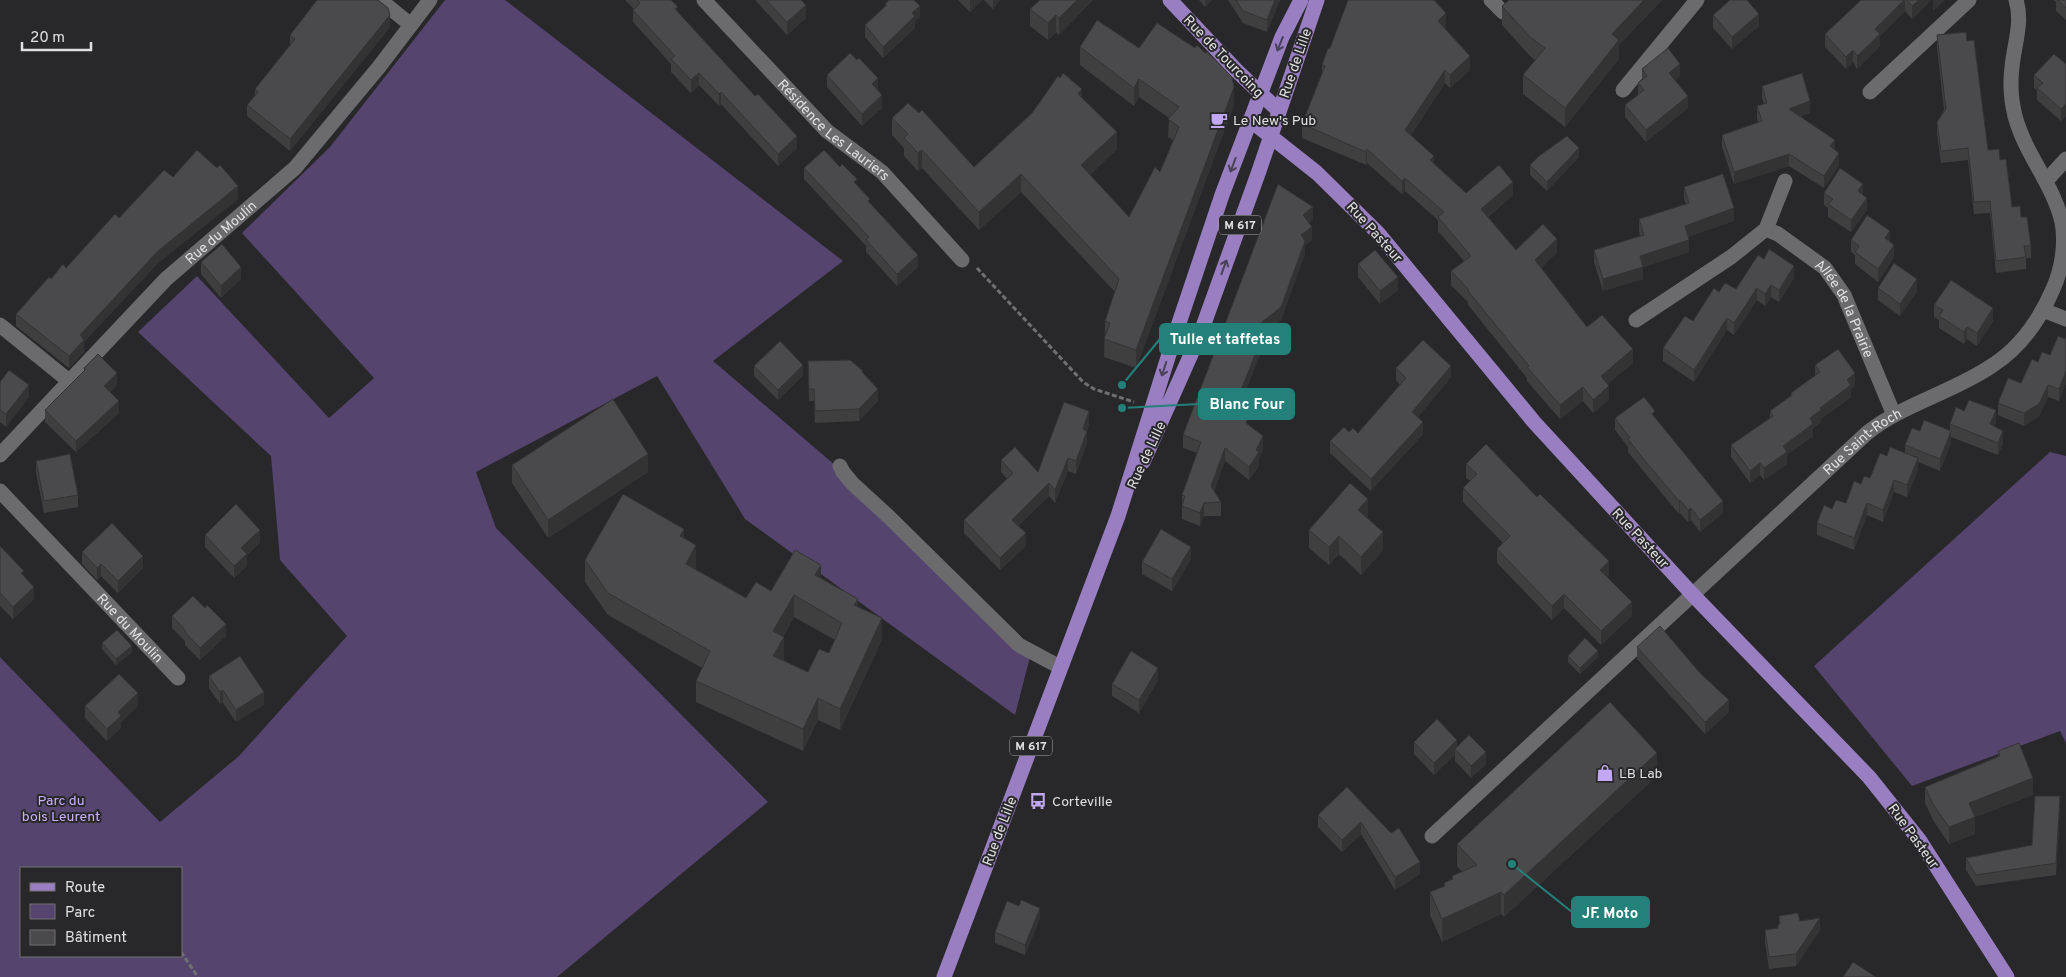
<svg xmlns="http://www.w3.org/2000/svg" width="2066" height="977" font-family="Overpass,sans-serif">
  <style>
    .green { fill: #54446e; fill-rule: evenodd }
    .lines { fill: none; stroke-linecap: round; stroke-linejoin: round }
    .path { stroke: #707072; stroke-width: 3; stroke-dasharray: 5 2.5; stroke-linecap: butt }
    .minor { stroke: #6b6b6d; stroke-width: 15 }
    .major { stroke: #997fc2; stroke-width: 15 }
    .wall { fill: #403f40; fill-rule: evenodd }
    .shaded-wall { fill: #343334 }
    .building { fill: #4a494b; stroke: #343334; fill-rule: evenodd }
    .oneway { stroke: #4a4158 }
    .labels { text-anchor: middle; stroke-width: 4; stroke-linejoin: round; paint-order: stroke }
    .shield { fill: #28272a; stroke: #a9a8aa; stroke-width: 1 }
    .shield-label { font-size: 12px; font-weight: bold; fill: #e0e0e1 }
    .street-label { font-size: 14px; fill: #e0e0e1; stroke: #28272a }
    .poi-label { font-size: 14px; fill: #e0e0e1; stroke: #28272a; text-anchor: start }
    .park-label { font-size: 14px; fill: #caaffe; stroke: #28272a }
    .leader { fill: none; stroke: #24817a; stroke-width: 2 }
    .callout-dot { fill: #24817a; stroke: #28272a; stroke-width: 2 }
    .callout { fill: #24817a; stroke: #24817a; stroke-width: 2 }
    .callout-label { font-size: 15px; text-anchor: middle; font-weight: bold; fill: #fff }
  </style>
  <rect width="100%" height="100%" fill="#28272a"/>
  <path class="green" d="M 445,0 L 505,0 L 843,261 L 713,361 L 897,518 L 1030,657 L 1015,715 L 745,519 L 657,376 L 476,472 L 496,528 L 768,802 L 557,977 L 0,977 L 0,657 L 160,822 L 239,756 L 347,636 L 280,560 L 271,456 L 138,332 L 197,276 L 329,418 L 374,378 L 242,233 L 330,147 ZM 21,868 L 181,868 L 181,956 L 21,956 Z
    M 2050,452 L 2066,456 L 2066,743 L 2060,731 L 1912,786 L 1814,666 Z"/>
  <g class="lines">
    <path class="path" d="M 977,268 L 1083,382 L 1094,389 L 1134,402
      M 181,952 L 198,977"/>
    <g class="minor">
      <path d="M 380,0 L 411,25"/>
      <path id="s1" d="M 704,0 L 827,131 L 882,172 L 962,260"/>
      <path d="M 1491,0 L 1503,12"/>
      <path d="M 1623,90 L 1697,0"/>
      <path d="M 1870,92 L 1969,0"/>
      <path d="M 2046,181 L 2066,159"/>
      <path id="s2" d="M 1766,229 L 1778,234 L 1825,268 L 1844,295 L 1894,415"/>
      <path d="M 2043,310 L 2066,319"/>
      <path d="M 1636,320 L 1731,257 L 1766,229 L 1785,181"/>
      <path d="M 0,325 L 69,381"/>
      <path id="s3" d="M 0,455 L 166,279 L 295,168 L 379,67 L 430,0"/>
      <path d="M 840,466 L 843,472 L 853,484 L 889,517 L 1019,645 L 1060,667"/>
      <path id="s4" d="M 0,491 L 178,678"/>
      <path id="s5" d="M 1432,836 L 1867,433 C 1905,403 1954,392 1993,365 C 2021,347 2040,319 2053,289 C 2062,269 2066,244 2062,222 C 2053,184 2025,154 2015,116 C 2011,100 2010,83 2012,67 C 2014,45 2023,22 2016,0"/>
    </g>
    <path class="major" d="M 1170,0 L 1236,70 L 1279,111
      M 1250,120 L 1317,173 L 1378,233 L 1534,422 L 1693,595 L 1869,777 L 1920,841 L 2007,977
      M 1143,462 L 1201,332 L 1259,171 L 1317,0
      M 944,977 L 1118,516 L 1176,332 L 1222,195 L 1282,37 L 1301,0"/>
  </g>
  <path class="wall" d="M 625,0 L 671,0 L 678,12 L 797,148 L 778,166 L 721,104 L 719,106 L 699,85 L 691,93 L 671,72 L 671,64 L 633,22 L 633,10 L 634,9 Z
    M 755,0 L 801,0 L 806,18 L 787,35 Z
    M 958,0 L 982,0 L 970,12 Z
    M 984,0 L 1000,0 L 993,9 Z
    M 1093,0 L 1059,35 L 1056,32 L 1048,40 L 1030,26 L 1030,9 Z
    M 1199,0 L 1212,0 L 1205,7 Z
    M 1228,0 L 1280,0 L 1267,32 L 1243,23 Z
    M 1570,0 L 1662,0 L 1619,45 L 1619,59 L 1565,127 L 1523,94 L 1523,75 L 1535,60 L 1530,56 L 1502,25 L 1502,6 Z
    M 1861,0 L 1931,0 L 1912,19 L 1905,11 L 1880,36 L 1880,46 L 1857,69 L 1853,62 L 1846,69 L 1825,47 L 1825,34 Z
    M 2053,0 L 2066,0 L 2066,20 L 2056,11 L 2056,2 Z
    M 885,4 L 920,17 L 915,21 L 915,28 L 883,58 L 865,37 L 865,25 L 885,6 Z
    M 1713,15 L 1759,26 L 1732,49 L 1713,28 Z
    M 390,27 L 290,151 L 247,116 L 247,105 L 255,96 L 255,89 L 290,45 L 290,35 Z
    M 1446,27 L 1445,28 L 1470,70 L 1450,88 L 1445,83 L 1411,135 L 1434,164 L 1466,193 L 1513,195 L 1488,217 L 1516,250 L 1557,252 L 1541,268 L 1587,327 L 1633,363 L 1607,384 L 1609,400 L 1593,413 L 1583,401 L 1560,419 L 1527,381 L 1527,378 L 1468,305 L 1468,302 L 1451,285 L 1451,271 L 1464,261 L 1438,231 L 1438,220 L 1405,191 L 1402,194 L 1367,163 L 1366,165 L 1302,138 L 1302,124 L 1322,74 L 1322,65 L 1330,48 Z
    M 1937,35 L 1967,41 L 1988,150 L 2000,160 L 2012,207 L 2021,217 L 2031,246 L 2031,258 L 2026,258 L 2026,269 L 1996,273 L 1990,213 L 1974,214 L 1968,160 L 1941,163 L 1937,134 L 1937,122 L 1944,110 L 1937,47 Z
    M 1080,47 L 1139,48 L 1234,105 L 1136,368 L 1104,357 L 1105,321 L 1115,292 L 1021,192 L 979,230 L 922,168 L 918,171 L 904,156 L 904,148 L 892,135 L 892,118 L 974,167 L 1032,113 L 1082,98 L 1117,149 L 1090,175 L 1129,217 L 1160,172 L 1173,140 L 1168,137 L 1169,118 L 1139,97 L 1134,106 L 1080,65 Z
    M 857,60 L 878,91 L 882,108 L 862,126 L 827,87 L 827,75 Z
    M 2066,64 L 2066,116 L 2061,121 L 2037,100 L 2037,90 L 2034,88 L 2034,75 Z
    M 1642,69 L 1680,76 L 1675,80 L 1688,108 L 1646,142 L 1625,117 L 1625,105 L 1638,95 L 1638,83 L 1642,79 Z
    M 1762,86 L 1810,113 L 1801,116 L 1835,149 L 1839,165 L 1824,188 L 1789,166 L 1734,184 L 1722,147 L 1722,135 L 1758,123 L 1757,118 L 1757,106 L 1764,104 L 1762,98 Z
    M 1579,157 L 1547,191 L 1530,175 L 1530,165 Z
    M 804,168 L 857,185 L 918,267 L 897,286 L 866,252 L 866,246 L 804,179 Z
    M 173,177 L 238,199 L 158,263 L 84,342 L 84,352 L 69,368 L 16,326 L 16,314 L 51,279 L 66,268 Z
    M 1278,184 L 1313,220 L 1309,223 L 1312,240 L 1305,245 L 1305,254 L 1281,320 L 1263,335 L 1263,348 L 1245,391 L 1247,405 L 1243,416 L 1263,450 L 1259,458 L 1259,466 L 1249,480 L 1225,461 L 1214,491 L 1221,502 L 1221,516 L 1204,516 L 1200,526 L 1182,519 L 1182,495 L 1197,453 L 1183,448 L 1183,435 Z
    M 1684,187 L 1734,221 L 1688,237 L 1689,252 L 1643,267 L 1643,279 L 1603,291 L 1594,262 L 1594,250 L 1640,236 L 1639,231 L 1639,219 L 1686,204 L 1684,199 Z
    M 1824,193 L 1863,195 L 1867,210 L 1851,232 L 1828,217 L 1828,208 L 1824,205 Z
    M 1851,240 L 1890,242 L 1894,257 L 1878,282 L 1855,264 L 1855,255 L 1851,252 Z
    M 201,262 L 241,279 L 221,298 L 201,274 Z
    M 1358,264 L 1398,290 L 1380,304 L 1358,277 Z
    M 1794,278 L 1779,302 L 1771,297 L 1765,306 L 1757,300 L 1734,335 L 1727,330 L 1694,382 L 1663,361 L 1663,348 L 1693,321 L 1719,292 L 1736,289 Z
    M 1878,288 L 1917,291 L 1900,316 L 1878,300 Z
    M 1934,305 L 1993,321 L 1977,346 L 1967,339 L 1964,344 L 1939,328 L 1939,320 L 1934,317 Z
    M 2066,336 L 2066,383 L 2059,401 L 2048,397 L 2039,416 L 2024,426 L 1998,415 L 1998,403 L 2021,383 L 2038,362 L 2050,355 L 2065,339 Z
    M 808,361 L 863,373 L 878,401 L 859,421 L 815,423 L 814,401 L 809,401 Z
    M 1815,365 L 1855,385 L 1851,389 L 1851,397 L 1821,419 L 1821,422 L 1813,428 L 1813,436 L 1787,455 L 1787,464 L 1764,480 L 1760,475 L 1750,483 L 1731,457 L 1731,445 L 1770,419 L 1770,411 L 1791,396 L 1791,393 L 1815,376 Z
    M 754,366 L 803,375 L 778,400 L 754,376 Z
    M 84,368 L 117,385 L 110,392 L 119,413 L 76,452 L 45,422 L 45,410 L 84,372 Z
    M 1396,368 L 1451,377 L 1418,417 L 1423,434 L 1371,491 L 1330,453 L 1330,441 L 1349,432 L 1358,433 L 1400,385 L 1396,380 Z
    M 0,382 L 29,397 L 6,427 L 0,422 Z
    M 1964,411 L 1996,423 L 1994,426 L 2003,443 L 1998,455 L 1951,437 L 1951,443 L 1940,471 L 1918,462 L 1918,470 L 1907,497 L 1894,492 L 1883,522 L 1867,515 L 1854,550 L 1817,535 L 1817,523 L 1832,509 L 1846,503 L 1861,484 L 1870,478 L 1887,456 L 1905,453 L 1905,445 L 1950,430 L 1950,424 Z
    M 1655,417 L 1723,513 L 1700,532 L 1691,520 L 1688,522 L 1680,513 L 1679,514 L 1645,473 L 1628,452 L 1628,447 L 1615,430 L 1615,418 Z
    M 1089,424 L 1087,431 L 1087,443 L 1076,474 L 1068,471 L 1055,503 L 1049,496 L 1018,526 L 1026,546 L 1000,570 L 964,533 L 964,520 L 1007,479 L 1001,472 L 1001,460 L 1038,472 Z
    M 36,461 L 78,495 L 78,507 L 44,513 L 36,473 Z
    M 1466,464 L 1609,575 L 1607,577 L 1632,616 L 1601,645 L 1564,608 L 1552,620 L 1497,563 L 1497,549 L 1503,543 L 1463,502 L 1463,488 L 1470,481 L 1466,478 Z
    M 512,465 L 648,472 L 548,538 L 512,483 Z
    M 1368,517 L 1367,518 L 1383,550 L 1361,575 L 1339,554 L 1329,565 L 1309,548 L 1309,530 Z
    M 205,535 L 260,542 L 247,555 L 247,566 L 234,578 L 205,547 Z
    M 684,538 L 696,567 L 695,569 L 746,598 L 771,591 L 821,578 L 858,607 L 882,640 L 840,730 L 818,720 L 803,751 L 696,702 L 696,681 L 702,668 L 608,615 L 585,582 L 585,560 ZM 794,617 L 835,640 L 829,653 L 808,672 L 783,660 L 784,659 L 783,637 Z
    M 0,546 L 24,576 L 34,599 L 13,619 L 0,606 Z
    M 82,552 L 143,568 L 118,593 L 101,576 L 97,580 L 82,564 Z
    M 1191,559 L 1172,591 L 1142,574 L 1142,562 Z
    M 172,616 L 226,636 L 200,660 L 185,645 L 185,641 L 172,628 Z
    M 102,643 L 132,652 L 116,665 L 102,649 Z
    M 1637,647 L 1729,712 L 1705,734 L 1637,659 Z
    M 1568,656 L 1598,657 L 1580,674 L 1568,662 Z
    M 209,676 L 264,705 L 236,722 L 223,703 L 220,704 L 209,688 Z
    M 1158,680 L 1139,713 L 1112,696 L 1112,684 Z
    M 85,706 L 138,706 L 121,722 L 121,728 L 107,741 L 85,718 Z
    M 1414,742 L 1457,747 L 1486,764 L 1471,778 L 1455,761 L 1455,755 L 1434,775 L 1414,754 Z
    M 1998,751 L 2033,795 L 1975,817 L 1975,834 L 1949,844 L 1933,820 L 1925,803 L 1925,787 L 1998,756 Z
    M 1657,776 L 1504,917 L 1501,914 L 1442,942 L 1430,915 L 1430,892 L 1444,886 L 1444,883 L 1452,879 L 1452,876 L 1462,872 L 1457,866 L 1457,844 Z
    M 1347,787 L 1420,874 L 1395,890 L 1361,834 L 1342,852 L 1318,827 L 1318,815 Z
    M 2060,808 L 2056,875 L 1976,886 L 1966,870 L 1966,858 L 2032,845 Z
    M 1779,916 L 1800,921 L 1820,930 L 1796,966 L 1769,969 L 1765,942 L 1765,930 L 1778,928 L 1778,925 L 1779,924 Z
    M 1040,918 L 1025,955 L 995,943 L 995,932 Z"/>
  <path class="shaded-wall" d="M 970,0 L 982,0 L 970,12 Z
    M 993,0 L 1000,0 L 993,9 Z
    M 1077,0 L 1093,0 L 1059,35 L 1059,18 Z
    M 1205,0 L 1212,0 L 1205,7 Z
    M 1275,0 L 1280,0 L 1267,32 L 1267,20 Z
    M 1644,0 L 1662,0 L 1619,45 L 1619,59 L 1565,127 L 1565,108 L 1612,34 Z
    M 1904,0 L 1905,0 L 1905,11 L 1880,36 L 1880,46 L 1857,69 L 1857,56 L 1875,29 Z
    M 1919,0 L 1931,0 L 1912,19 L 1912,6 Z
    M 1933,0 L 1945,0 L 1933,11 Z
    M 806,5 L 806,18 L 787,35 L 787,22 Z
    M 920,6 L 920,17 L 915,21 L 915,28 L 883,58 L 883,47 L 912,13 Z
    M 1446,13 L 1446,27 L 1438,34 L 1438,21 Z
    M 1759,14 L 1759,26 L 1732,49 L 1732,37 Z
    M 390,15 L 390,27 L 290,151 L 290,139 Z
    M 1056,15 L 1056,32 L 1048,40 L 1048,23 Z
    M 1853,50 L 1853,62 L 1846,69 L 1846,57 Z
    M 1470,56 L 1470,70 L 1450,88 L 1450,75 Z
    M 1680,64 L 1680,76 L 1669,84 L 1669,73 Z
    M 1445,70 L 1445,83 L 1405,143 L 1405,130 Z
    M 699,73 L 699,85 L 691,93 L 691,80 Z
    M 878,78 L 878,91 L 872,84 Z
    M 1139,79 L 1139,97 L 1134,106 L 1134,88 Z
    M 1234,87 L 1234,105 L 1136,368 L 1136,350 Z
    M 1082,89 L 1082,107 L 1078,94 Z
    M 721,92 L 721,104 L 719,106 L 719,94 Z
    M 882,95 L 882,108 L 862,126 L 862,114 Z
    M 1688,96 L 1688,108 L 1646,142 L 1646,130 Z
    M 1810,101 L 1810,113 L 1789,120 L 1789,109 Z
    M 2066,104 L 2066,116 L 2061,121 L 2061,109 Z
    M 1117,132 L 1117,149 L 1081,183 L 1081,165 Z
    M 797,136 L 797,148 L 778,166 L 778,154 Z
    M 1835,140 L 1835,152 L 1830,146 Z
    M 1579,148 L 1579,157 L 1547,191 L 1547,182 Z
    M 1367,149 L 1367,163 L 1366,165 L 1366,152 Z
    M 922,150 L 922,168 L 918,171 L 918,153 Z
    M 1839,153 L 1839,165 L 1824,188 L 1824,176 Z
    M 1789,154 L 1789,166 L 1734,184 L 1734,172 Z
    M 1434,156 L 1434,169 L 1430,160 Z
    M 1021,174 L 1021,192 L 979,230 L 979,212 Z
    M 1405,178 L 1405,191 L 1402,194 L 1402,181 Z
    M 1513,182 L 1513,195 L 1481,222 L 1481,209 Z
    M 1863,184 L 1863,196 L 1858,191 Z
    M 238,186 L 238,199 L 158,263 L 84,342 L 84,352 L 69,368 L 69,356 L 80,335 L 158,251 Z
    M 1867,198 L 1867,210 L 1851,232 L 1851,220 Z
    M 1313,207 L 1313,220 L 1303,228 L 1303,215 Z
    M 1734,208 L 1734,221 L 1685,238 L 1685,226 Z
    M 1312,227 L 1312,240 L 1305,245 L 1305,254 L 1281,320 L 1263,335 L 1263,348 L 1241,403 L 1241,390 L 1256,327 L 1301,235 Z
    M 1890,231 L 1890,243 L 1885,238 Z
    M 1557,239 L 1557,252 L 1535,274 L 1535,260 Z
    M 1689,240 L 1689,252 L 1641,268 L 1643,267 L 1643,279 L 1603,291 L 1603,279 L 1640,256 Z
    M 1894,245 L 1894,257 L 1878,282 L 1878,269 Z
    M 918,255 L 918,267 L 897,286 L 897,274 Z
    M 1794,266 L 1794,278 L 1779,302 L 1779,290 Z
    M 241,267 L 241,279 L 221,298 L 221,286 Z
    M 1398,277 L 1398,290 L 1380,304 L 1380,291 Z
    M 1917,279 L 1917,291 L 1900,316 L 1900,304 Z
    M 1771,285 L 1771,297 L 1765,306 L 1765,294 Z
    M 1757,288 L 1757,300 L 1734,335 L 1734,323 Z
    M 1993,308 L 1993,321 L 1977,346 L 1977,333 Z
    M 1727,318 L 1727,330 L 1694,382 L 1694,370 Z
    M 1967,327 L 1967,339 L 1964,344 L 1964,332 Z
    M 1633,349 L 1633,363 L 1601,390 L 1601,376 Z
    M 803,365 L 803,375 L 778,400 L 778,390 Z
    M 1451,366 L 1451,377 L 1412,424 L 1412,412 Z
    M 2066,371 L 2066,383 L 2059,401 L 2059,389 Z
    M 117,373 L 117,385 L 104,397 L 104,386 Z
    M 1855,373 L 1855,385 L 1851,389 L 1851,397 L 1821,419 L 1821,422 L 1813,428 L 1813,436 L 1787,455 L 1787,464 L 1764,480 L 1764,468 L 1783,446 L 1847,380 Z
    M 29,385 L 29,397 L 6,427 L 6,414 Z
    M 2048,385 L 2048,397 L 2039,416 L 2024,426 L 2024,413 Z
    M 1609,386 L 1609,400 L 1593,413 L 1593,400 Z
    M 1583,387 L 1583,401 L 1560,419 L 1560,405 Z
    M 878,389 L 878,401 L 859,421 L 859,409 Z
    M 1247,392 L 1247,405 L 1240,428 L 1240,415 Z
    M 119,401 L 119,413 L 76,452 L 76,441 Z
    M 1996,410 L 1996,423 L 1990,436 L 1990,424 Z
    M 1089,411 L 1089,424 L 1083,442 L 1083,429 Z
    M 1423,422 L 1423,434 L 1371,491 L 1371,479 Z
    M 1087,431 L 1087,443 L 1076,474 L 1076,461 Z
    M 1951,431 L 1951,443 L 1940,471 L 1940,459 Z
    M 2003,431 L 2003,443 L 1998,455 L 1998,443 Z
    M 1263,436 L 1263,450 L 1259,458 L 1259,466 L 1249,480 L 1249,467 Z
    M 1225,448 L 1225,461 L 1211,500 L 1211,486 Z
    M 648,454 L 648,472 L 548,538 L 548,520 Z
    M 1068,458 L 1068,471 L 1055,503 L 1055,490 Z
    M 1918,458 L 1918,470 L 1907,497 L 1907,485 Z
    M 1760,463 L 1760,475 L 1750,483 L 1750,471 Z
    M 1894,480 L 1894,492 L 1883,522 L 1883,510 Z
    M 1049,483 L 1049,496 L 1012,532 L 1012,520 Z
    M 1368,499 L 1368,517 L 1358,528 L 1358,510 Z
    M 1680,500 L 1680,513 L 1679,514 L 1679,501 Z
    M 1723,501 L 1723,513 L 1700,532 L 1700,520 Z
    M 1204,503 L 1204,516 L 1200,526 L 1200,513 Z
    M 1867,503 L 1867,515 L 1854,550 L 1854,538 Z
    M 1691,508 L 1691,520 L 1688,522 L 1688,510 Z
    M 684,529 L 684,550 L 680,536 Z
    M 260,530 L 260,542 L 247,555 L 247,566 L 234,578 L 234,566 L 241,548 Z
    M 1383,532 L 1383,550 L 1361,575 L 1361,557 Z
    M 1026,533 L 1026,546 L 1000,570 L 1000,558 Z
    M 1339,536 L 1339,554 L 1329,565 L 1329,547 Z
    M 696,545 L 696,567 L 686,585 L 686,564 Z
    M 1191,547 L 1191,559 L 1172,591 L 1172,579 Z
    M 143,556 L 143,568 L 118,593 L 118,581 Z
    M 1609,561 L 1609,575 L 1600,584 L 1600,570 Z
    M 101,564 L 101,576 L 97,580 L 97,568 Z
    M 821,565 L 821,586 L 815,575 Z
    M 34,587 L 34,599 L 13,619 L 13,607 Z
    M 1564,594 L 1564,608 L 1552,620 L 1552,606 Z
    M 794,595 L 794,617 L 773,653 L 773,631 Z
    M 858,599 L 858,621 L 854,605 Z
    M 1632,602 L 1632,616 L 1601,645 L 1601,631 Z
    M 882,618 L 882,640 L 840,730 L 840,709 Z
    M 226,624 L 226,636 L 200,660 L 200,648 Z
    M 784,637 L 784,659 L 773,677 L 773,656 Z
    M 132,646 L 132,652 L 116,665 L 116,659 Z
    M 1598,651 L 1598,657 L 1580,674 L 1580,668 Z
    M 1158,668 L 1158,680 L 1139,713 L 1139,700 Z
    M 223,690 L 223,703 L 220,704 L 220,692 Z
    M 264,692 L 264,705 L 236,722 L 236,710 Z
    M 138,693 L 138,706 L 121,722 L 121,728 L 107,741 L 107,729 L 118,712 Z
    M 818,698 L 818,720 L 803,751 L 803,729 Z
    M 1729,700 L 1729,712 L 1705,734 L 1705,722 Z
    M 1457,740 L 1457,751 L 1455,749 L 1455,755 L 1434,775 L 1434,763 Z
    M 1486,752 L 1486,764 L 1471,778 L 1471,766 Z
    M 1657,753 L 1657,776 L 1504,917 L 1504,895 Z
    M 2033,778 L 2033,795 L 1975,817 L 1975,834 L 1949,844 L 1949,827 L 1969,803 Z
    M 2060,796 L 2060,808 L 2056,875 L 2056,863 Z
    M 1361,822 L 1361,834 L 1342,852 L 1342,840 Z
    M 1420,862 L 1420,874 L 1395,890 L 1395,877 Z
    M 1501,892 L 1501,914 L 1442,942 L 1442,919 Z
    M 1040,908 L 1040,918 L 1025,955 L 1025,945 Z
    M 1820,918 L 1820,930 L 1796,966 L 1796,954 Z"/>
  <path class="building" d="M 317,0 L 378,0 L 388,8 L 390,15 L 290,139 L 247,105 L 258,92 L 255,89 L 295,39 L 290,35 Z
    M 637,0 L 671,0 L 678,7 L 675,9 L 755,96 L 758,94 L 797,136 L 778,154 L 721,92 L 719,94 L 699,73 L 691,80 L 671,59 L 675,56 L 633,10 L 640,3 Z
    M 766,0 L 801,0 L 806,5 L 787,22 Z
    M 889,0 L 914,0 L 920,6 L 912,13 L 915,16 L 883,47 L 865,25 L 887,5 L 885,4 Z
    M 1040,0 L 1077,0 L 1059,18 L 1056,15 L 1048,23 L 1030,9 Z
    M 1236,0 L 1275,0 L 1267,20 L 1243,11 Z
    M 1348,0 L 1434,0 L 1446,13 L 1438,21 L 1470,56 L 1450,75 L 1445,70 L 1405,130 L 1434,156 L 1430,160 L 1466,193 L 1499,165 L 1513,182 L 1481,209 L 1516,250 L 1543,224 L 1557,239 L 1535,260 L 1587,327 L 1602,315 L 1633,349 L 1601,376 L 1609,386 L 1593,400 L 1583,387 L 1560,405 L 1527,367 L 1529,366 L 1468,291 L 1469,290 L 1451,271 L 1471,256 L 1438,217 L 1444,212 L 1405,178 L 1402,181 L 1367,149 L 1366,152 L 1302,124 L 1325,66 L 1322,65 L 1328,48 L 1330,48 Z
    M 1509,0 L 1644,0 L 1612,34 L 1619,40 L 1565,108 L 1523,75 L 1545,48 L 1530,37 L 1502,6 Z
    M 1730,0 L 1747,0 L 1759,14 L 1732,37 L 1713,15 Z
    M 1861,0 L 1904,0 L 1875,29 L 1880,34 L 1857,56 L 1853,50 L 1846,57 L 1825,34 Z
    M 1907,0 L 1919,0 L 1912,6 Z
    M 2058,0 L 2066,0 L 2066,8 Z
    M 1097,20 L 1139,48 L 1157,23 L 1195,48 L 1197,45 L 1205,53 L 1207,52 L 1232,77 L 1234,87 L 1136,350 L 1104,339 L 1110,323 L 1105,321 L 1119,279 L 1021,174 L 979,212 L 922,150 L 918,153 L 904,138 L 908,134 L 892,118 L 908,103 L 919,113 L 922,110 L 974,167 L 1032,113 L 1058,76 L 1060,78 L 1063,73 L 1082,89 L 1078,94 L 1117,132 L 1081,165 L 1129,217 L 1155,167 L 1160,172 L 1179,127 L 1168,119 L 1179,107 L 1139,79 L 1134,88 L 1080,47 Z
    M 1966,32 L 1967,41 L 1974,40 L 1988,150 L 1999,149 L 2000,160 L 2006,159 L 2012,207 L 2020,206 L 2021,217 L 2027,217 L 2031,246 L 2024,246 L 2026,257 L 1996,261 L 1990,201 L 1974,202 L 1968,148 L 1941,151 L 1937,122 L 1946,109 L 1937,35 Z
    M 1668,48 L 1680,64 L 1669,73 L 1688,96 L 1646,130 L 1625,105 L 1644,90 L 1638,83 L 1647,76 L 1642,69 Z
    M 850,53 L 857,60 L 859,58 L 878,78 L 872,84 L 882,95 L 862,114 L 827,75 Z
    M 2054,54 L 2066,64 L 2066,104 L 2061,109 L 2037,88 L 2043,83 L 2034,75 Z
    M 1802,73 L 1810,101 L 1789,109 L 1835,140 L 1830,146 L 1839,153 L 1824,176 L 1789,154 L 1734,172 L 1722,135 L 1762,121 L 1757,106 L 1767,103 L 1762,86 Z
    M 1567,136 L 1579,148 L 1547,182 L 1530,165 L 1539,156 Z
    M 197,150 L 217,168 L 220,165 L 238,186 L 158,251 L 80,335 L 84,340 L 69,356 L 16,314 L 49,277 L 51,279 L 63,264 L 66,268 L 115,214 L 119,218 L 164,170 L 173,177 Z
    M 824,150 L 840,167 L 842,164 L 857,179 L 854,182 L 870,199 L 868,201 L 918,255 L 897,274 L 866,240 L 869,237 L 804,168 Z
    M 1840,168 L 1863,184 L 1858,191 L 1867,198 L 1851,220 L 1828,204 L 1833,199 L 1824,193 Z
    M 1723,174 L 1734,208 L 1685,226 L 1689,240 L 1640,256 L 1643,267 L 1603,279 L 1594,250 L 1644,235 L 1639,219 L 1689,203 L 1684,187 Z
    M 1278,184 L 1313,207 L 1303,215 L 1312,227 L 1301,235 L 1305,241 L 1281,307 L 1256,327 L 1263,335 L 1241,390 L 1247,392 L 1240,415 L 1248,418 L 1246,423 L 1263,436 L 1256,450 L 1259,452 L 1249,467 L 1225,448 L 1211,486 L 1221,502 L 1204,503 L 1200,513 L 1182,506 L 1185,496 L 1182,495 L 1201,442 L 1183,435 Z
    M 1867,215 L 1890,231 L 1885,238 L 1894,245 L 1878,269 L 1855,252 L 1859,246 L 1851,240 Z
    M 222,244 L 241,267 L 221,286 L 201,262 Z
    M 1769,249 L 1794,266 L 1779,290 L 1771,285 L 1765,294 L 1757,288 L 1734,323 L 1727,318 L 1694,370 L 1663,348 L 1685,316 L 1693,321 L 1714,288 L 1719,292 L 1725,283 L 1736,289 L 1758,255 L 1764,259 Z
    M 1375,250 L 1398,277 L 1380,291 L 1358,264 Z
    M 1894,263 L 1917,279 L 1900,304 L 1878,288 Z
    M 1951,280 L 1993,308 L 1977,333 L 1967,327 L 1964,332 L 1939,316 L 1943,310 L 1934,305 Z
    M 2058,336 L 2065,339 L 2066,336 L 2066,371 L 2059,389 L 2048,385 L 2039,404 L 2024,413 L 1998,403 L 2008,378 L 2021,383 L 2032,359 L 2038,362 L 2042,352 L 2050,355 Z
    M 1423,340 L 1451,366 L 1412,412 L 1423,422 L 1371,479 L 1330,441 L 1344,427 L 1349,432 L 1353,428 L 1358,433 L 1406,378 L 1396,368 Z
    M 780,341 L 803,365 L 778,390 L 754,366 Z
    M 1838,349 L 1855,373 L 1847,380 L 1851,385 L 1820,408 L 1821,410 L 1810,418 L 1813,424 L 1783,446 L 1787,452 L 1764,468 L 1760,463 L 1750,471 L 1731,445 L 1773,416 L 1770,411 L 1792,395 L 1791,393 L 1820,372 L 1815,365 Z
    M 98,354 L 117,373 L 104,386 L 119,401 L 76,441 L 45,410 L 85,370 L 84,368 Z
    M 850,360 L 863,371 L 862,372 L 878,389 L 859,409 L 815,411 L 814,389 L 809,389 L 808,361 Z
    M 9,370 L 29,385 L 6,414 L 0,410 L 0,382 Z
    M 1644,397 L 1655,411 L 1652,414 L 1723,501 L 1700,520 L 1691,508 L 1688,510 L 1680,500 L 1679,501 L 1645,461 L 1628,439 L 1630,438 L 1615,418 Z
    M 613,399 L 648,454 L 548,520 L 512,465 Z
    M 1969,400 L 1996,410 L 1990,424 L 2003,431 L 1998,443 L 1950,424 L 1956,407 L 1964,411 Z
    M 1064,402 L 1089,411 L 1083,429 L 1087,431 L 1076,461 L 1068,458 L 1055,490 L 1049,483 L 1012,520 L 1026,533 L 1000,558 L 964,520 L 1013,473 L 1001,460 L 1015,447 L 1038,472 Z
    M 1924,420 L 1951,431 L 1940,459 L 1905,445 L 1912,428 L 1920,431 Z
    M 1486,444 L 1537,497 L 1540,494 L 1609,561 L 1600,570 L 1632,602 L 1601,631 L 1564,594 L 1552,606 L 1497,549 L 1510,536 L 1463,488 L 1477,474 L 1466,464 Z
    M 1890,447 L 1918,458 L 1907,485 L 1894,480 L 1883,510 L 1867,503 L 1854,538 L 1817,523 L 1824,505 L 1832,509 L 1836,500 L 1846,503 L 1854,481 L 1861,484 L 1864,476 L 1870,478 L 1880,453 L 1887,456 Z
    M 70,454 L 78,495 L 44,501 L 36,461 Z
    M 1350,483 L 1368,499 L 1358,510 L 1383,532 L 1361,557 L 1339,536 L 1329,547 L 1309,530 Z
    M 623,494 L 684,529 L 680,536 L 696,545 L 686,564 L 746,598 L 756,582 L 771,591 L 795,550 L 821,565 L 815,575 L 858,599 L 854,605 L 882,618 L 840,709 L 818,698 L 803,729 L 696,681 L 710,651 L 608,593 L 585,560 ZM 794,595 L 842,623 L 829,653 L 819,649 L 808,672 L 773,656 L 784,637 L 773,631 Z
    M 236,504 L 260,530 L 241,548 L 247,554 L 234,566 L 205,535 Z
    M 112,523 L 143,556 L 118,581 L 101,564 L 97,568 L 82,552 Z
    M 1161,529 L 1191,547 L 1172,579 L 1142,562 Z
    M 0,546 L 24,571 L 21,573 L 34,587 L 13,607 L 0,593 Z
    M 193,596 L 205,608 L 207,605 L 226,624 L 200,648 L 185,632 L 186,631 L 172,616 Z
    M 1660,626 L 1700,673 L 1729,700 L 1705,722 L 1637,647 Z
    M 117,630 L 132,646 L 116,659 L 102,643 Z
    M 1585,638 L 1598,651 L 1580,668 L 1568,656 Z
    M 1131,651 L 1158,668 L 1139,700 L 1112,684 Z
    M 240,656 L 264,692 L 236,710 L 223,690 L 220,692 L 209,676 Z
    M 119,674 L 138,693 L 118,712 L 121,716 L 107,729 L 85,706 Z
    M 1610,702 L 1657,753 L 1504,895 L 1501,892 L 1442,919 L 1430,892 L 1445,886 L 1444,883 L 1453,879 L 1452,876 L 1477,865 L 1457,844 Z
    M 1437,719 L 1457,740 L 1434,763 L 1414,742 Z
    M 1469,735 L 1486,752 L 1471,766 L 1455,749 Z
    M 2019,743 L 2033,778 L 1969,803 L 1975,817 L 1949,827 L 1933,804 L 1925,787 L 2000,756 L 1998,751 Z
    M 1347,787 L 1391,833 L 1399,828 L 1420,862 L 1395,877 L 1361,822 L 1342,840 L 1318,815 Z
    M 2035,796 L 2060,796 L 2056,863 L 1976,875 L 1966,858 L 2032,845 Z
    M 1021,900 L 1040,908 L 1025,945 L 995,932 L 1007,901 L 1019,906 Z
    M 1798,913 L 1800,921 L 1820,918 L 1796,954 L 1769,957 L 1765,930 L 1778,928 L 1778,925 L 1780,924 L 1779,916 Z
    M 1853,962 L 1876,977 L 1843,977 Z"/>
  <defs><path id="oneway-shaft" d="M-6 0H5M1.5-3L5.5 0L1.5 3" fill="none" stroke-width="1.6" stroke-linecap="round" stroke-linejoin="round" transform="scale(1.25)"/></defs>
  <g class="oneway">
    <use href="#oneway-shaft" transform="translate(1280 44) rotate(112)"/>
    <use href="#oneway-shaft" transform="translate(1233 165) rotate(111)"/>
    <use href="#oneway-shaft" transform="translate(1224 267) rotate(-70)"/>
    <use href="#oneway-shaft" transform="translate(1164 369) rotate(108)"/>
  </g>
  <defs>
    <g id="cafe-bare" transform="scale(1.35)"><path d="M-5.5-4.5H6V0H3Q3 3.5 0 3.5H-2.5Q-5.5 3.5-5.5 0ZM3-3.2v2h1.7v-2ZM-6 4.5H4V6H-6Z" fill="#c2a8f2" stroke="#28272a" stroke-width="2.5" paint-order="stroke"/></g>
    <g id="shop-bare" transform="scale(1.35)"><path d="M-5-2.5h2.3a2.7 3.5 0 0 1 5.4 0H5L5.5 6h-11ZM-1.5-2.5h3a1.5 2.3 0 0 0-3 0Z" fill="#c2a8f2" stroke="#28272a" stroke-width="2.5" paint-order="stroke"/></g>
    <g id="bus-bare" transform="scale(1.35)"><path d="M-5-6H5V4H4V6H2V4H-2V6H-4V4H-5ZM-3.5-4V0h7V-4ZM-3.5 1.2v1.5H-2V1.2ZM2 1.2v1.5H3.5V1.2Z" fill="#c2a8f2" stroke="#28272a" stroke-width="2.5" paint-order="stroke"/></g>
  </defs>
  <g fill-rule="evenodd">
    <use href="#cafe-bare" x="1219" y="120"/>
    <use href="#shop-bare" x="1605" y="773"/>
    <use href="#bus-bare" x="1038" y="801"/>
  </g>
  <g class="labels">
    <g class="shield">
      <rect x="1219" y="215.5" width="42" height="19" rx="4"/>
      <rect x="1010" y="736.5" width="42" height="19" rx="4"/>
    </g>
    <g class="shield-label">
      <text x="1240" y="229">M 617</text>
      <text x="1031" y="750">M 617</text>
    </g>
    <g class="street-label">
      <text transform="translate(1224 56) rotate(46)" y="5">Rue de Tourcoing</text>
      <text transform="translate(1295 63) rotate(-71)" y="5">Rue de Lille</text>
      <text dy="5" stroke="none"><textPath href="#s1" startOffset="184">Résidence Les Lauriers</textPath></text>
      <text dy="5" stroke="none"><textPath href="#s3" startOffset="314">Rue du Moulin</textPath></text>
      <text transform="translate(1375 232) rotate(48)" y="5">Rue Pasteur</text>
      <text dy="5" stroke="none"><textPath href="#s2" startOffset="116">Allée de la Prairie</textPath></text>
      <text dy="5" stroke="none"><textPath href="#s5" startOffset="584">Rue Saint-Roch</textPath></text>
      <text transform="translate(1146 455) rotate(-65)" y="5">Rue de Lille</text>
      <text transform="translate(1641 538) rotate(47)" y="5">Rue Pasteur</text>
      <text dy="5" stroke="none"><textPath href="#s4" startOffset="189">Rue du Moulin</textPath></text>
      <text transform="translate(999 831) rotate(-69)" y="5">Rue de Lille</text>
      <text transform="translate(1914 836) rotate(54)" y="5">Rue Pasteur</text>
    </g>
    <g class="poi-label">
      <text x="1233" y="125">Le New's Pub</text>
      <text x="1619" y="778">LB Lab</text>
      <text x="1052" y="806">Corteville</text>
    </g>
    <g class="park-label">
      <text x="61" y="805">Parc du<tspan x="61" dy="16">bois Leurent</tspan></text>
    </g>
  </g>
  <path class="leader" d="M1122 385L1160 339M1122 408L1199 404M1512 864L1572 912"/>
  <g class="callout-dot">
    <circle cx="1122" cy="385" r="5"/>
    <circle cx="1122" cy="408" r="5"/>
    <circle cx="1512" cy="864" r="5"/>
  </g>
  <g class="callout">
    <rect x="1160" y="324" width="130" height="30" rx="5"/>
    <rect x="1199" y="389" width="95" height="30" rx="5"/>
    <rect x="1572" y="897" width="77" height="30" rx="5"/>
  </g>
  <g class="callout-label">
    <text x="1225" y="344">Tulle et taffetas</text>
    <text x="1247" y="409">Blanc Four</text>
    <text x="1610" y="918">JF. Moto</text>
  </g>
  <rect x="20" y="867" width="162" height="90" fill="#28272a" stroke="#727173"/>
  <rect x="30" y="883" width="25" height="8" fill="#997fc2" stroke="#727173"/>
  <text x="65" y="892" font-size="15" fill="#e0e0e1">Route</text>
  <rect x="30" y="904" width="25" height="15" fill="#54446e" stroke="#727173"/>
  <text x="65" y="917" font-size="15" fill="#e0e0e1">Parc</text>
  <rect x="30" y="930" width="25" height="15" fill="#4a494b" stroke="#727173"/>
  <text x="65" y="942" font-size="15" fill="#e0e0e1">Bâtiment</text>
  <path d="M22 42v8h69v-8" fill="none" stroke="#e0e0e1" stroke-width="2.5"/>
  <text x="30" y="42" font-size="15" fill="#e0e0e1" stroke="#28272a" stroke-width="4" paint-order="stroke">20 m</text>
</svg>
